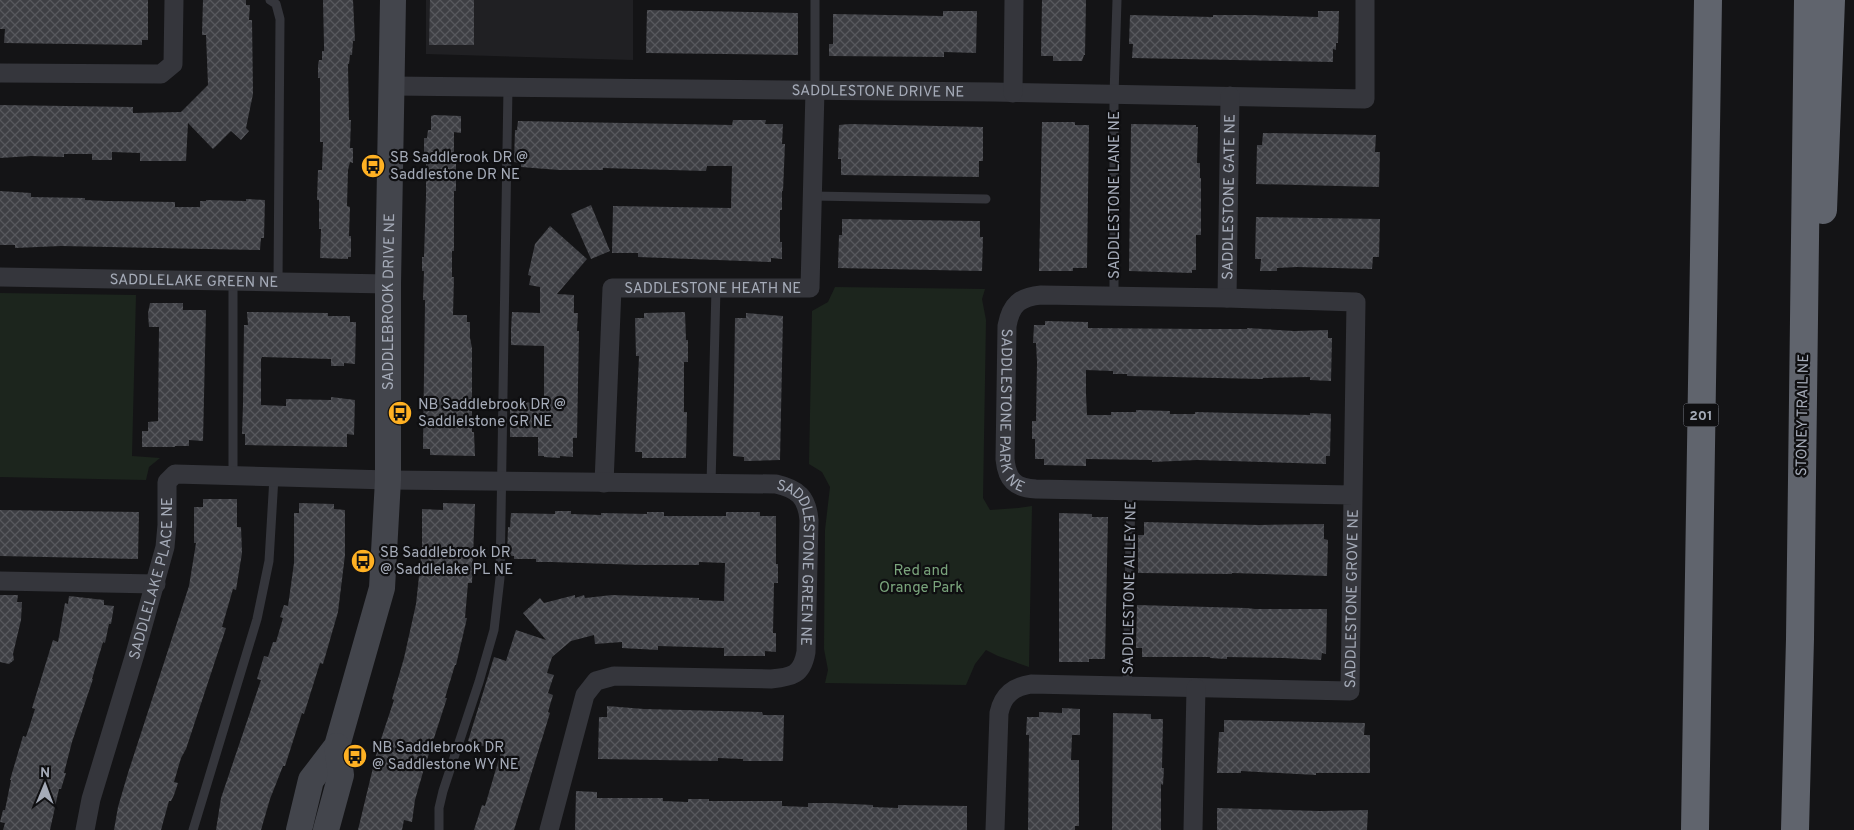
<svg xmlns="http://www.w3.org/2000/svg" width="1854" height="830" font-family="Overpass,sans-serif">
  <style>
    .built { fill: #202023 }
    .green { fill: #1c251d }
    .building { fill: url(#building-cross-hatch) }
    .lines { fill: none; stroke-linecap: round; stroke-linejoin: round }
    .lane { stroke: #35363c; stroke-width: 9 }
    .street { stroke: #35363c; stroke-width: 19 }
    .secondary { stroke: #43454c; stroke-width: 26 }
    .highway { stroke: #60646d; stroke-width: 28 }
    .labels { text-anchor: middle; stroke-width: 4.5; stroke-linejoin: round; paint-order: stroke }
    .shield { fill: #0f0f11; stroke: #787c86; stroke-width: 1 }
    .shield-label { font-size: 14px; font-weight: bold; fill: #a5abb8 }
    .street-label { font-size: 15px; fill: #a5abb8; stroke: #0f0f11 }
    .poi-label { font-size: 15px; fill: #a5abb8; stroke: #0f0f11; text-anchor: start }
    .park-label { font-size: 15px; fill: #7aa47c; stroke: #0f0f11 }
  </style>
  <defs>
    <pattern id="building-cross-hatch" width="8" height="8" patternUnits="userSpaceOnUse" patternTransform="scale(1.25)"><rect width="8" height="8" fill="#3e3f44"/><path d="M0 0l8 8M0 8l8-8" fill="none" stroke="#57585d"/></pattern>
  </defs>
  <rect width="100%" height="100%" fill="#141416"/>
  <path class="built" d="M 426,0 L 633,0 L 633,60 L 426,54 Z"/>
  <path class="green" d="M 835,287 L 985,289 L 982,299 L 986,320 L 983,498 L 990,510 L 1018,508 L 1032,506 L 1029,667 L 998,656 L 986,650 L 975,664 L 966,685 L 825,683 L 828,670 L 824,649 L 825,530 L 830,487 L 822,472 L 809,464 L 812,311 L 828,302 Z
    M 0,293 L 136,295 L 132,456 L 160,458 L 149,467 L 146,480 L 0,477 Z"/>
  <path class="building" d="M 0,0 L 148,0 L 148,40 L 142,40 L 142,45 L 4,43 L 5,29 L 0,29 Z
    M 203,0 L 246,0 L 246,5 L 250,5 L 249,20 L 252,20 L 253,94 L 246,128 L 249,131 L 241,140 L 231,131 L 213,149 L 188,123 L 186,161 L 140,161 L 140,153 L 112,152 L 112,160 L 92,160 L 92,154 L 64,154 L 64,157 L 31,156 L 0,158 L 0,105 L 133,107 L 133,113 L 181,112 L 208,85 L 206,35 L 202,35 Z
    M 323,0 L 353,0 L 355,41 L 353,41 L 352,55 L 350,55 L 349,64 L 348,64 L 349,120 L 351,120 L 350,148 L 353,148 L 353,163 L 350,162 L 348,170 L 347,206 L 350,207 L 349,236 L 351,236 L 351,257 L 348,257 L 348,259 L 320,258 L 321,229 L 319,229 L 319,200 L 317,200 L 318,170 L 322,170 L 323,142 L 320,142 L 320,78 L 318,78 L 318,65 L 319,60 L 322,60 L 322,51 L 324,51 L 324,46 Z
    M 430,0 L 474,0 L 474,45 L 429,45 Z
    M 1042,0 L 1086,0 L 1085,55 L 1084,55 L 1082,61 L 1053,61 L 1053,56 L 1041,56 Z
    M 647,10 L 798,13 L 798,55 L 646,53 Z
    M 943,11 L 977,11 L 976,53 L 944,52 L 944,57 L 829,56 L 829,44 L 833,44 L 833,14 L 943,16 Z
    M 1318,11 L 1339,11 L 1338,43 L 1336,43 L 1336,50 L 1333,49 L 1333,62 L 1132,58 L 1133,44 L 1129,44 L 1130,15 L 1213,17 L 1213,15 L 1251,15 L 1318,17 Z
    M 434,115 L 461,116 L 461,133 L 454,132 L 454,159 L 456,159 L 456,191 L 454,191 L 454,251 L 452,251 L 452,277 L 454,277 L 453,315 L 467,315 L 467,322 L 470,322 L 470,338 L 472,348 L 472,432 L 474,432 L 475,456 L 430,455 L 430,449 L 423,449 L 425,300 L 423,300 L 424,271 L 422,271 L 422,257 L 424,257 L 426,196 L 426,152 L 424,152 L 424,138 L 427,138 L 428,130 L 431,130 L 431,116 Z
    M 733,120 L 766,120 L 765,124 L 783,124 L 782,144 L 785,144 L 783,191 L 782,191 L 782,210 L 780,210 L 780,242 L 782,242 L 782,259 L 771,258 L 771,262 L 638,257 L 638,253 L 612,253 L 613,206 L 731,208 L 732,166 L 707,166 L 706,171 L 603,168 L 603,170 L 559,170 L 521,167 L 521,163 L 514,162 L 515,130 L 517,130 L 518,121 L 732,125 Z
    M 1042,122 L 1075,122 L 1075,125 L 1089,125 L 1087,268 L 1073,268 L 1073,271 L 1039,271 Z
    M 850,124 L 983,127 L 983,161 L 979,161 L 979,177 L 841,175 L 841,159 L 838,159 L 839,125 Z
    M 1131,124 L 1196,125 L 1196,127 L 1198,127 L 1197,163 L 1200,163 L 1200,178 L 1201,178 L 1201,235 L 1196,235 L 1196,270 L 1192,270 L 1192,273 L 1129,271 Z
    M 1263,133 L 1376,135 L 1375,152 L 1380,152 L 1379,187 L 1256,184 L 1257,145 L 1262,145 Z
    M 0,191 L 31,193 L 31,197 L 85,198 L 85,200 L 107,201 L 175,202 L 175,207 L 200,207 L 200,201 L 206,201 L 206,200 L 246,201 L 246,199 L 265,200 L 264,238 L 261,238 L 260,250 L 61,246 L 15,248 L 15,245 L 0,245 Z
    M 591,205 L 610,251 L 591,259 L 571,214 Z
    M 1256,217 L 1380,219 L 1379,257 L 1373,257 L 1372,269 L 1297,267 L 1277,268 L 1277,271 L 1260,271 L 1261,259 L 1255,259 Z
    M 842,219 L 980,221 L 980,237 L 983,237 L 982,271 L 838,268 L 839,235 L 842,235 Z
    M 550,226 L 587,259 L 557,294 L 574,295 L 574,313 L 578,313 L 577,331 L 579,331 L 577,438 L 573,438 L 573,457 L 560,456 L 560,458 L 544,457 L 544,456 L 538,456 L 538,437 L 510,437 L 510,402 L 544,403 L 544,346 L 511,345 L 511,330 L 512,312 L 540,313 L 540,287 L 529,285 L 531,276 L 528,275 L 535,244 Z
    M 150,303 L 183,303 L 183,310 L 206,310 L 203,441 L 189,440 L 189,446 L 175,446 L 175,447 L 142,447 L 142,431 L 148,431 L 148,422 L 158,421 L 159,327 L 149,327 L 148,313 Z
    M 247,312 L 328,313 L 328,316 L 350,316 L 350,322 L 356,322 L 355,364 L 344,363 L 344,366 L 331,366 L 331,359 L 262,357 L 261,359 L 261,405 L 286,406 L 286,399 L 331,400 L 331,397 L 355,400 L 354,435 L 347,434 L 347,447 L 245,445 L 245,434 L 242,434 L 243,405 L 244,325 L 248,325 Z
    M 685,312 L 686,340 L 688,340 L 688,362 L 684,362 L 684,412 L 687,412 L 686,458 L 642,458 L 642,452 L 635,452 L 639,356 L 636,356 L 635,318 L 644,318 L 644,313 Z
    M 746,313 L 783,316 L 780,460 L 747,461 L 744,461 L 744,457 L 733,456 L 735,318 L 746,318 Z
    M 1045,321 L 1088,322 L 1088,328 L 1200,329 L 1247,329 L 1247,328 L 1294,331 L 1328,330 L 1328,338 L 1332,338 L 1331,381 L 1310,380 L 1310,377 L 1263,378 L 1263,379 L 1127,376 L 1127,374 L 1113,374 L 1113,371 L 1086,370 L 1086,394 L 1087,415 L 1111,415 L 1111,412 L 1136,412 L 1136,410 L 1170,411 L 1170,414 L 1195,414 L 1195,412 L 1310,415 L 1310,413 L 1331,414 L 1330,456 L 1326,456 L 1326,464 L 1197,460 L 1152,462 L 1152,460 L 1086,459 L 1086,466 L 1044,465 L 1044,459 L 1035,459 L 1035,439 L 1032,439 L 1032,421 L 1036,421 L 1037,362 L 1036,343 L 1033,343 L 1034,325 L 1045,325 Z
    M 203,499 L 237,499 L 237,527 L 241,527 L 242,553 L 236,590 L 233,589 L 222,627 L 226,628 L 186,749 L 181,758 L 174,782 L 178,783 L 174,795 L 171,801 L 169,801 L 161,830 L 114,830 L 118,807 L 128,773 L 189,586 L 196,543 L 194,543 L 194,507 L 203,507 Z
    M 299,503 L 334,504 L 334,509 L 345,510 L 345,555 L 338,612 L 323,664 L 320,663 L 304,714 L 302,713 L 285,766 L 283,766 L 270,799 L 261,830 L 216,830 L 221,798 L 261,680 L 257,679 L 264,656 L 268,657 L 273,642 L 276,642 L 283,618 L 280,617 L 284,605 L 288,606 L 294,563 L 294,513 L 299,513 Z
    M 443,503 L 475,504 L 475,506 L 472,583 L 468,583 L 465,618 L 467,618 L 456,665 L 455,665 L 445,698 L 447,698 L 423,772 L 415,800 L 412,822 L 404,820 L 402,830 L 358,830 L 377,751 L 394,700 L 392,699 L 404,658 L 416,604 L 422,548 L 422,509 L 443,510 Z
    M 0,510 L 139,512 L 138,559 L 0,556 Z
    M 555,511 L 571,511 L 571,514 L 601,515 L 601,513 L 647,514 L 647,512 L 664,512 L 664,516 L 726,516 L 726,512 L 760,512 L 760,516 L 776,516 L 776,564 L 778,564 L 778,583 L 774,583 L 773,633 L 776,633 L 776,652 L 765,651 L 765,656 L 724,656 L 724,648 L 658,646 L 658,650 L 622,648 L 622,642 L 595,644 L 594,635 L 571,641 L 552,657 L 547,673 L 554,675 L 548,693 L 553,695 L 548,712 L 550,713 L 514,830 L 474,830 L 482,805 L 485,806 L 501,752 L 468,741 L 494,657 L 506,661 L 516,630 L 546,640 L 523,613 L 540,598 L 544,603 L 575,595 L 575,598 L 584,595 L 585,598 L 612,595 L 699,598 L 699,600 L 724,601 L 725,563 L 699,562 L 699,565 L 640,565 L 551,562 L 536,562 L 536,559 L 514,559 L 514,556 L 507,556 L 508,527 L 510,527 L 511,513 L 555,514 Z
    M 1059,513 L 1092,514 L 1092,517 L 1108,517 L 1105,659 L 1089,659 L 1089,662 L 1059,662 Z
    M 1144,522 L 1259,525 L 1324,524 L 1324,539 L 1328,540 L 1327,576 L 1232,573 L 1232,574 L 1138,573 L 1138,535 L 1144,535 Z
    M 0,595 L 18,595 L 17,602 L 22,602 L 21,620 L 13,654 L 14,660 L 9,664 L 0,662 Z
    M 69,596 L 104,600 L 104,605 L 114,606 L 111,624 L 109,624 L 105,643 L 103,642 L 92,679 L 93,679 L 72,742 L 64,773 L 66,773 L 61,789 L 59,789 L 50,830 L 3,830 L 5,823 L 0,822 L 3,810 L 5,810 L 11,780 L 10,780 L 23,736 L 26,737 L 35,709 L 32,708 L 53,640 L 58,642 L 65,603 L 68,604 Z
    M 1137,605 L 1246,608 L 1255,609 L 1327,609 L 1326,654 L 1322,653 L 1321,660 L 1284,658 L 1227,657 L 1227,659 L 1210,658 L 1210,657 L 1142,657 L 1142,648 L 1136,648 Z
    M 607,706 L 644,709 L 762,712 L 763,715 L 784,715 L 783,761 L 743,761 L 743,759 L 718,758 L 718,761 L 598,759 L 599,717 L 607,717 Z
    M 1062,708 L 1080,709 L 1080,735 L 1072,735 L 1071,760 L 1079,760 L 1079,826 L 1075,826 L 1075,830 L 1028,830 L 1029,735 L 1026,735 L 1027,717 L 1039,717 L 1039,712 L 1062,713 Z
    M 1113,713 L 1151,714 L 1151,719 L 1163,719 L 1162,768 L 1164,768 L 1163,785 L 1161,784 L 1161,830 L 1112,830 Z
    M 1224,720 L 1365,723 L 1364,735 L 1370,735 L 1370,773 L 1316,773 L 1316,775 L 1241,771 L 1241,773 L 1217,773 L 1219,732 L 1224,732 Z
    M 576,791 L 597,792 L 597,798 L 663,798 L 663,801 L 688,802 L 688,799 L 709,799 L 709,801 L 782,801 L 782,806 L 808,807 L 808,803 L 830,803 L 873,805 L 873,807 L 898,808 L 898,805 L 967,806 L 967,830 L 575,830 Z
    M 1217,808 L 1320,811 L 1368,810 L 1367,830 L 1217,830 Z"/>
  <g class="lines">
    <path class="lane" d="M 270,0 L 276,4 L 280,19 L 278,282
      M 815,90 L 815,0
      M 812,196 L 986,199
      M 1114,295 L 1114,95 L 1117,0
      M 233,476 L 233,281
      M 711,484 L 716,288
      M 1127,686 L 1131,491
      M 193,830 L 257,619 L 269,561 L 274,477
      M 439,830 L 439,808 L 443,791 L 479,682 L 494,630 L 500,578 L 508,87"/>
    <g class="street">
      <path d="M 0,73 L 161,74 L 173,64 L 174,0"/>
      <path id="s1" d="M 392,86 L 993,92 L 1365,99 L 1365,0"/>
      <path d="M 1013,93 L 1014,0"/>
      <path id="s2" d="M 0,277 L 388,284"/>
      <path id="s3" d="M 1227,298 L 1230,96"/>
      <path id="s4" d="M 604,483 L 612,288 L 810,288 L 815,90"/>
      <path d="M 0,581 L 156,584"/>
      <path id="s5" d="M 85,830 L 91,799 L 135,654 L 165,547 L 167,525 L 167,482 L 175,474 L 388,480 L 776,484 C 798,489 807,497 809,520 L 806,652 C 802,675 792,677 771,679 L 614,676 L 596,681 L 585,695 L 549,830"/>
      <path id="s6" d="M 995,830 L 999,713 C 1003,694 1014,687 1031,684 L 1350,691 L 1356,302 L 1227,298 L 1041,295 C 1020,297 1011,304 1007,326 L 1005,459 C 1007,480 1015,488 1036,489 L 1353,495"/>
      <path d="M 1193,830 L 1196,688"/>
    </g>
    <g class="secondary">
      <path id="s7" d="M 299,830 L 311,780 L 337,746 L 382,588 L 388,480 L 388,284 L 393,0"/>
      <path d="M 326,830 L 341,775 L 337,746"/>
    </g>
    <path class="highway" d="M 1823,210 L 1831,0
      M 1695,830 L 1708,0
      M 1795,830 L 1800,639 L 1808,0"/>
  </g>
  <defs>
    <g id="bus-disc" transform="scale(1.25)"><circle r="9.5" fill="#ffb123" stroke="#0f0f11"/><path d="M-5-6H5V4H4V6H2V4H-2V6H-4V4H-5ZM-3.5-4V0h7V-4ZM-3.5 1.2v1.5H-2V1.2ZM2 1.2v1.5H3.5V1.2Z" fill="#111"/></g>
  </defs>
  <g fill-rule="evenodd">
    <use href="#bus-disc" x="373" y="166"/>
    <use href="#bus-disc" x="400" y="413"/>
    <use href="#bus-disc" x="363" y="561"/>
    <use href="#bus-disc" x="355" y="756"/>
  </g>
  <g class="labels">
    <rect class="shield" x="1683.5" y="403.5" width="35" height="23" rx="4"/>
    <g class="shield-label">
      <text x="1701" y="420">201</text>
    </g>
    <g class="street-label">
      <text dy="5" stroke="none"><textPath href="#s1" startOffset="486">SADDLESTONE DRIVE NE</textPath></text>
      <text transform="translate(1114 195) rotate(-90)" y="5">SADDLESTONE LANE NE</text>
      <text dy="5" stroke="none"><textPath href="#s3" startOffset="101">SADDLESTONE GATE NE</textPath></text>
      <text dy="5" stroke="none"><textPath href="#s2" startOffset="194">SADDLELAKE GREEN NE</textPath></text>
      <text dy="5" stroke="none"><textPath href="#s4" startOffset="296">SADDLESTONE HEATH NE</textPath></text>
      <text dy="5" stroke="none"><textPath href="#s7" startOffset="545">SADDLEBROOK DRIVE NE</textPath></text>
      <text dy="5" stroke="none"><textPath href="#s6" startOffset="1324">SADDLESTONE PARK NE</textPath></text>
      <text transform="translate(1802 415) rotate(-89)" y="5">STONEY TRAIL NE</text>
      <text dy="5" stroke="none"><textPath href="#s5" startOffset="1062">SADDLESTONE GREEN NE</textPath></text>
      <text dy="5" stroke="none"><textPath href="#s5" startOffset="261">SADDLELAKE PLACE NE</textPath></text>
      <text transform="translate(1129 588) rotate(-89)" y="5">SADDLESTONE ALLEY NE</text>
      <text dy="5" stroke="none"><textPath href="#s6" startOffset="575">SADDLESTONE GROVE NE</textPath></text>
    </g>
    <g class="poi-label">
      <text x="390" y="162">SB Saddlerook DR @<tspan x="390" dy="17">Saddlestone DR NE</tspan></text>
      <text x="418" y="409">NB Saddlebrook DR @<tspan x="418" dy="17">Saddlelstone GR NE</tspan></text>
      <text x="380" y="557">SB Saddlebrook DR<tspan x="380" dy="17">@ Saddlelake PL NE</tspan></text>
      <text x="372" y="752">NB Saddlebrook DR<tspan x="372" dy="17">@ Saddlestone WY NE</tspan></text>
    </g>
    <g class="park-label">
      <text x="921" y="575">Red and<tspan x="921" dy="17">Orange Park</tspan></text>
    </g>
  </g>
  <g transform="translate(45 785) rotate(1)" stroke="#0f0f11" stroke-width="4" paint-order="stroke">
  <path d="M0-4L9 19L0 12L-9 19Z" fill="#a5abb8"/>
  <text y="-8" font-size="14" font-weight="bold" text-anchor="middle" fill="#a5abb8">N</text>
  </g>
</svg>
